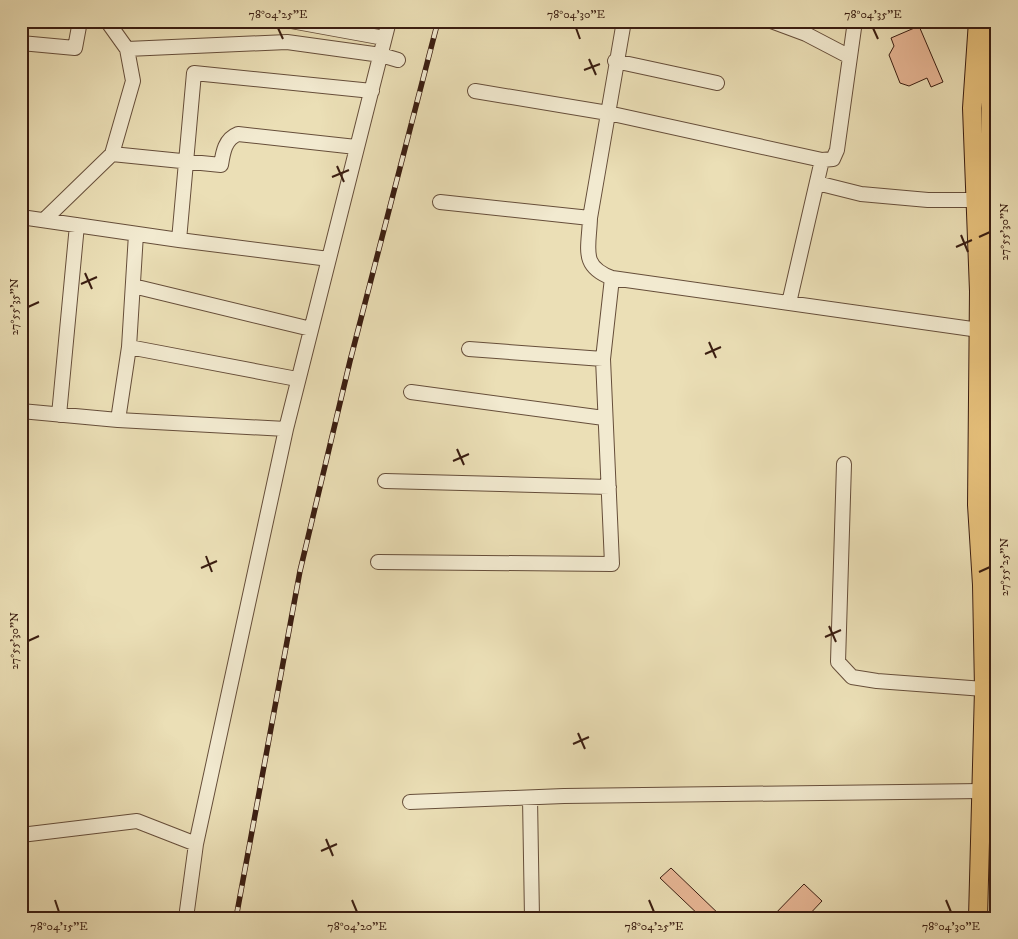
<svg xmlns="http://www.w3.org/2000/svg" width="1018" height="939" font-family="'IM FELL DW Pica',serif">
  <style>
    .building { fill: #e8b796; stroke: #3a1d11 }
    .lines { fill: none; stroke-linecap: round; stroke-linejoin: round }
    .minor-casing { stroke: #664e3a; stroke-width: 16 }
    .major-casing { stroke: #3a1d11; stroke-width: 20 }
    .minor { stroke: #f2ead0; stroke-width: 14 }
    .major { stroke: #e6c07b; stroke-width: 18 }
    .rail-casing { stroke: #3a1d11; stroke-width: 5.5 }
    .rail { stroke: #f2ead0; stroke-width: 4; stroke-dasharray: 11; stroke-linecap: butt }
    .ticks { fill: none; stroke: #3a1d11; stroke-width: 2 }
    .neatline { fill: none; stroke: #3a1d11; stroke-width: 2 }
    .ticks-label { font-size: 12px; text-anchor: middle; fill: #3a1d11 }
  </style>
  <rect width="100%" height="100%" fill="#ebdfb6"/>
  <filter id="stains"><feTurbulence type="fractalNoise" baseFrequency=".004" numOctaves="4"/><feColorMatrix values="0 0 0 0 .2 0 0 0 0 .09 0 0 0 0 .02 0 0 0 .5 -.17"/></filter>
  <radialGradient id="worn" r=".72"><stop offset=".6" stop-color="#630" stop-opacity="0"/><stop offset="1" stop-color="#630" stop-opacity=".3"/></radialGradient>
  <path class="building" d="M 919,26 L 943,82 L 931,87 L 927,78 L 909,86 L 900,83 L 889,55 L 894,46 L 891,38 Z
    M 671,868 L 723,918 L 702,918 L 660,878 Z
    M 804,884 L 822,901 L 806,918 L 771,918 Z"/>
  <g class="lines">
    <g class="minor-casing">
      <path id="minor" d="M 291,21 L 384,38
        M 771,21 L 806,34 L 850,57
        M 21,28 L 22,21
        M 21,43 L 75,48 L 80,21
        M 127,49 L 287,42 L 381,55 L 398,60
        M 615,61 L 717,83
        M 475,91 L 608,113 L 822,160 L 833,159 L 837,150 L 855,21
        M 112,154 L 221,165 C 223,152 225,139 238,134 L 356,147
        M 817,183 L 861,194 L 928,200 L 976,200
        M 440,202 L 590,218 L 624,21
        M 21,217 L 179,240 L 329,259
        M 44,220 L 112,154 L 133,81 L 127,49 L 107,21
        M 179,240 L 194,73 L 372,91
        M 612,278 L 979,330
        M 133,286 L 311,329
        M 789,303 L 822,160
        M 129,347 L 297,379
        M 469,349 L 603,359
        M 411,392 L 604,418
        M 21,411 L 118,420 L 286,429 L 196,844 L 186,918
        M 59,415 L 77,225
        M 118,420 L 129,347 L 136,234
        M 286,429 L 389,21
        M 844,464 L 838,662 L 852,677 L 877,681 L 984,689
        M 385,481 L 609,487
        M 378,562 L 612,564 L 603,359 L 612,278 C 580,266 589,249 590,218
        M 984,695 L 997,694
        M 982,765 L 997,764
        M 530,798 L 532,918
        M 410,802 L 564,796 L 982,791
        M 21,835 L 137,821 L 196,844"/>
    </g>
    <g class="major-casing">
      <path id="major" d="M 978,21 L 972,108 L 979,291 L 977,505 L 982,585 L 984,689 L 978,918
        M 994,21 L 990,82 L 993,236 L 992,470 L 990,504 L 996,583 L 997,664"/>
    </g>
    <use href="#minor" class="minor"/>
    <use href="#major" class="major"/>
    <g class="rail-casing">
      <path id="rail" d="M 236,918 L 300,571 L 350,361 L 438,21"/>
    </g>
    <use href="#rail" class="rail"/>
  </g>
  <path class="ticks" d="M 278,28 L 283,39M 576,28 L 580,39M 873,28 L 878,39M 589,59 L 596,75M 584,70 L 600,64M 337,166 L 344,182M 332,177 L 349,170M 961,235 L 968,252M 979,237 L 990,232M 956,247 L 972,240M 85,273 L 92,289M 81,284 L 97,277M 28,307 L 39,302M 709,342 L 716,358M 705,354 L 721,347M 457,449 L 464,465M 453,461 L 469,454M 206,556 L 212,572M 201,568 L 217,561M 979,572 L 990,567M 829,626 L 836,642M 825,637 L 841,630M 28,641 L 39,636M 578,733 L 585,749M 573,744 L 589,737M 326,839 L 333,856M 321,851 L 337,844M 55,900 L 59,912M 352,900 L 357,912M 649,900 L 654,912M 946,900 L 951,912"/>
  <rect width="1018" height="939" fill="none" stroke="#ebdfb6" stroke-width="55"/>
  <rect x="28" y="28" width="962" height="884" class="neatline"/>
  <g class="ticks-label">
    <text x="278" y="18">78°04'25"E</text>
    <text x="576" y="18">78°04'30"E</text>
    <text x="873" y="18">78°04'35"E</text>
    <text transform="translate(1004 232) rotate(-90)" y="4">27°55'30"N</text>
    <text transform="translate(14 307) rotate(-90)" y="4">27°55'35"N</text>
    <text transform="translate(1004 567) rotate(-90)" y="4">27°55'25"N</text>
    <text transform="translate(14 641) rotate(-90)" y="4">27°55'30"N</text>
    <text x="59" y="930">78°04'15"E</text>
    <text x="357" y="930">78°04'20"E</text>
    <text x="654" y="930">78°04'25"E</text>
    <text x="951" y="930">78°04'30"E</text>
  </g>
  <rect width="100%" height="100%" filter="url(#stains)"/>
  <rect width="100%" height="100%" fill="url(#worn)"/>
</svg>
